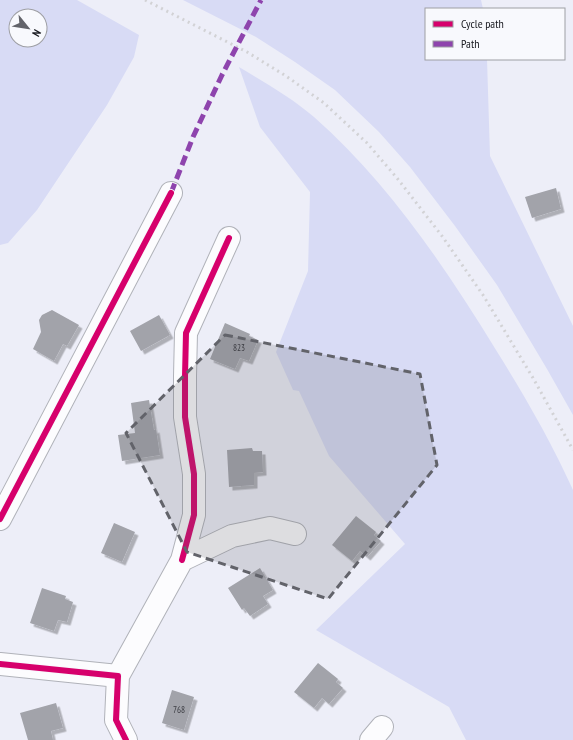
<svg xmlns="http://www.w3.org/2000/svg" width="573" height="740" font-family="'PT Sans Narrow',sans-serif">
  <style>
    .green { fill: #d8dbf5; fill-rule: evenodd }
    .building { fill: #a2a3aa; filter: url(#shadow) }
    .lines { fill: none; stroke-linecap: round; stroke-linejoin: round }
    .minor-casing { stroke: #b0b2b9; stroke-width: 24 }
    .minor { stroke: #fcfcfe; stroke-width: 22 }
    .rail { stroke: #d2d2d5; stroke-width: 3; stroke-dasharray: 2 4; stroke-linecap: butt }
    .quiet { stroke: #8e44ad; stroke-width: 5; stroke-dasharray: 10 5; stroke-linecap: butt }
    .cycleway-casing { stroke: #f8f9fd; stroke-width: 8 }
    .cycleway { stroke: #d6006c; stroke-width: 6 }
    .marked { fill: #62636a; fill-opacity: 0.2; stroke: #62636a; stroke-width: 3; stroke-dasharray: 8 5; stroke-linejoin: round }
    .labels { text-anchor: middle; stroke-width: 4; stroke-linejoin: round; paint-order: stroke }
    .number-label { font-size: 9px; fill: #3a3b41 }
  </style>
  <defs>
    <filter id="shadow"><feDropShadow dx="3.5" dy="3.5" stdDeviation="0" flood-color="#0004"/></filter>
  </defs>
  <rect width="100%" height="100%" fill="#edeef8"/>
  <path class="green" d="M 0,0 L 77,0 L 139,35 L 134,57 L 107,105 L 37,210 L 8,243 L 0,245 ZM 16,16 L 40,16 L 40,40 L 16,40 Z
    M 183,0 L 481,0 L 483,9 L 426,9 L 426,59 L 487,59 L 490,156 L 573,326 L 573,415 L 547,369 L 497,285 L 455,226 L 410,167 L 379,132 L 335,90 L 295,62 L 256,37 Z
    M 239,67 C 264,82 292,98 314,117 C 388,182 445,267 496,350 C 524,395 551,441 573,490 L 573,740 L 466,740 L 449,707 L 316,630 L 405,544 L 329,456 L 299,391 L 293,390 L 276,352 L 308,271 L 310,192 L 260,127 Z"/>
  <path class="building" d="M 556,188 L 561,209 L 532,218 L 525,197 Z
    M 52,310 L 79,325 L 67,346 L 63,344 L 54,361 L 33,349 L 41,332 L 39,320 L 42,315 Z
    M 159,315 L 170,335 L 141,351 L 130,331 Z
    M 225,323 L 250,334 L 249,336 L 258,340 L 249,361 L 240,358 L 235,369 L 210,359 Z
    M 149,400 L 154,430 L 156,429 L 160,455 L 122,461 L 118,435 L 135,433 L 131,403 Z
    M 252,448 L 253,451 L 262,451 L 263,472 L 254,473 L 254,485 L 229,487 L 227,450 Z
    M 356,516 L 376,532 L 374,535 L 381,541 L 367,557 L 360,551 L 352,561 L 332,545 Z
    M 114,523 L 135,532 L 122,562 L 101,553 Z
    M 260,568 L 273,590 L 263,596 L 268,604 L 250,616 L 244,608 L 242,610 L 228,588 Z
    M 42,588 L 66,596 L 65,599 L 73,602 L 67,622 L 58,620 L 54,631 L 30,623 Z
    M 318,663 L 338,679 L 336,682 L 343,688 L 329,704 L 322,698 L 314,708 L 294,692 Z
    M 172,690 L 194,697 L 184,730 L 162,723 Z
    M 56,703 L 63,728 L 51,731 L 53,740 L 28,740 L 20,713 Z"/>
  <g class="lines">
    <g class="minor-casing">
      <path id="minor" d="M 0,519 L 171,193
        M 182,560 L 194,515 L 194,474 L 185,417 L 185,376 L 186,333 L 229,238
        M 0,664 L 118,676 L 116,720 L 126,740
        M 118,676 L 182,560 L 232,536 L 270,528 L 295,534
        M 371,740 L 382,727"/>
    </g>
    <use href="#minor" class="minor"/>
    <path class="rail" d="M 145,0 L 247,52 L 286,76 L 324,103 L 367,143 L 397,178 L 442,236 L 483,295 L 533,378 L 573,450"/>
    <path class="quiet" d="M 171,193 L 193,137 L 222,75 L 261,0"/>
    <g class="cycleway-casing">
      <path id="cycleway" d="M 0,519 L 171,193
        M 182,560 L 194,515 L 194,474 L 185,417 L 185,376 L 186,333 L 229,238
        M 0,664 L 118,676 L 116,720 L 126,740"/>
    </g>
    <use href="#cycleway" class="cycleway"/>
  </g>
  <path class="marked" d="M 225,335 L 420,374 L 437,465 L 328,599 L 187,552 L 126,433 Z"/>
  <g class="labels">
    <g class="number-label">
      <text x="239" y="351">823</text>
      <text x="179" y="713">768</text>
    </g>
  </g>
  <rect x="425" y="8" width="140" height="52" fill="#f8f9fd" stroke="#9e9fa4"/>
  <rect x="433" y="21" width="20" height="6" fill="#d6006c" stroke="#9e9fa4"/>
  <text x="461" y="28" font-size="12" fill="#17181e">Cycle path</text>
  <rect x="433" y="41" width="20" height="6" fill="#8e44ad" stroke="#9e9fa4"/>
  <text x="461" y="48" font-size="12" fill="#17181e">Path</text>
  <g transform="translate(28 28) rotate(120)"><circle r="19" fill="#f8f9fd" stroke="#9e9fa4"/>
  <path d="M0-3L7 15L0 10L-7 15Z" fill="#62636a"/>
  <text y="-6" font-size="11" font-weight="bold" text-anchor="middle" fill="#17181e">N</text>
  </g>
</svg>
